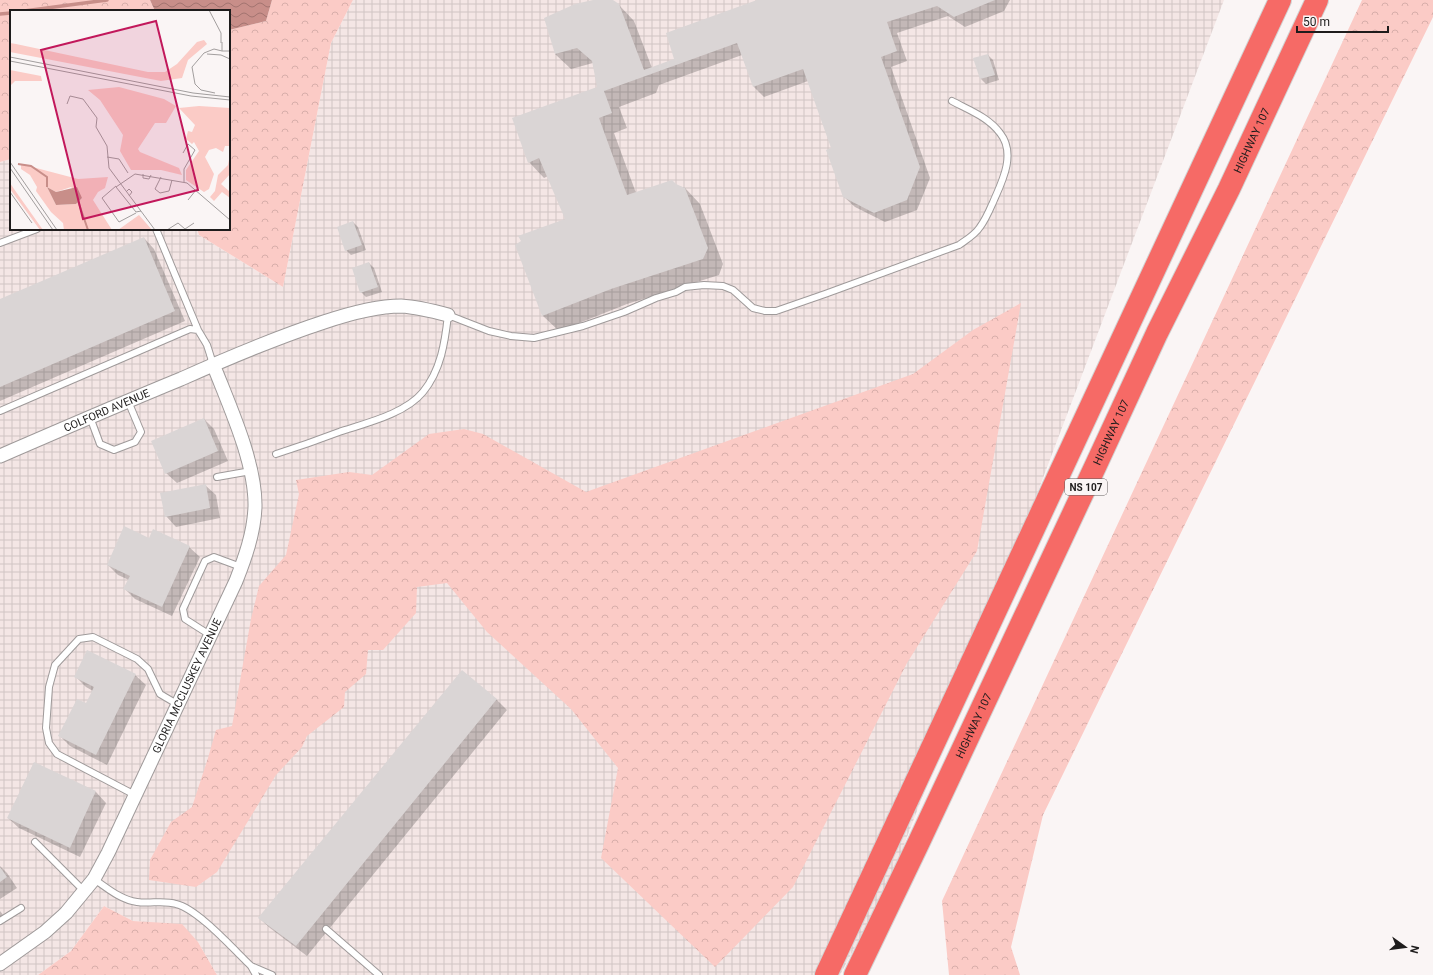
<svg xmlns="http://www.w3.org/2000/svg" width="1433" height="975" font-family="Roboto,sans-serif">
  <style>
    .industrial { fill: url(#industrial-grid) }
    .forest { fill: url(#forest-crowns) }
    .water { fill: url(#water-waves) }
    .shadow { fill: #0003 }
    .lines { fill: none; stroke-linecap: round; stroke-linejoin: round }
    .stream { stroke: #c88e89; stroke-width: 3.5 }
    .building { fill: #dad5d5 }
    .service-casing { stroke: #9f9a9a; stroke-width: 8 }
    .minor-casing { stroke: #9f9a9a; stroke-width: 15 }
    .motorway-casing { stroke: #d2d2d2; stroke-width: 24 }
    .service { stroke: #fff; stroke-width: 6 }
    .minor { stroke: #fff; stroke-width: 13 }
    .motorway { stroke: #f66a66; stroke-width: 22 }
    .labels { text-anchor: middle; stroke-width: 4; stroke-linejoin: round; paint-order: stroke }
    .shield { fill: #faf5f5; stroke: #605d5d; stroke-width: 1 }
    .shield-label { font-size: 10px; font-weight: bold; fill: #1e1c1c }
    .street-label { font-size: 11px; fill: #1e1c1c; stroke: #faf5f5 }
    .inset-river { fill: none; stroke: #c88e89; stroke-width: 2 }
    .inset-road { fill: none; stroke: #a29e9e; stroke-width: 1 }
    .view { fill: #c2185b; fill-opacity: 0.15; stroke: #c2185b; stroke-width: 2 }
    .inset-edge { fill: none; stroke: #1e1c1c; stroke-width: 2 }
  </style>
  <defs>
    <pattern id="industrial-grid" width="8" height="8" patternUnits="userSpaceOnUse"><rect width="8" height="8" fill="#f4e6e5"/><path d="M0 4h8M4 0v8" fill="none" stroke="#d1c5c4"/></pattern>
    <pattern id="forest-crowns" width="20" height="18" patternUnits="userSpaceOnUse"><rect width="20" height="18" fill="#fbcbc6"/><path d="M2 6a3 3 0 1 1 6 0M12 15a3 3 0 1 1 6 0" fill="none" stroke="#d7aeaa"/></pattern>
    <pattern id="water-waves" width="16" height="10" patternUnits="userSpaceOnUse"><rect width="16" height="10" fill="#c88e89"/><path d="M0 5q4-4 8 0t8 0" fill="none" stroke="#a2736f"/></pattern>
  </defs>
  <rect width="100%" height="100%" fill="#faf5f5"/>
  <path class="industrial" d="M 353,0 L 1224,0 L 890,882 L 840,975 L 217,975 L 198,942 L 147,922 L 133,921 L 104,906 L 71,951 L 38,975 L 0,975 L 0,162 L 11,159 L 11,229 L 197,229 L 199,235 L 283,287 L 331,43 Z"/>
  <path class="forest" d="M 0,0 L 150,0 L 155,11 L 11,11 L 11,159 L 0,162 Z
    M 272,0 L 353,0 L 331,43 L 283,287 L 199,235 L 197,229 L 229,229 L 229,30 L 266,21 Z
    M 1362,0 L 1433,0 L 1433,17 L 1043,815 L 1011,947 L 1020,975 L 949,975 L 942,901 Z
    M 1021,303 L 977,551 L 907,663 L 793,887 L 715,967 L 601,858 L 618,768 L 571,709 L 487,632 L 447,583 L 417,587 L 416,613 L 383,650 L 368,650 L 366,674 L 345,692 L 344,707 L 307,736 L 302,747 L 276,775 L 217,872 L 196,887 L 149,880 L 150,860 L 171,822 L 192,807 L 208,758 L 216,730 L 232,726 L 251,619 L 259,586 L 286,555 L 299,494 L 296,480 L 349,472 L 372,475 L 429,434 L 464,429 L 483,434 L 586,492 L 913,374 L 973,330 Z
    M 104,906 L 133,921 L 182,924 L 198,942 L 217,975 L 38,975 L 71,951 Z"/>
  <path class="water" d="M 150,0 L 272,0 L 266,21 L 229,30 L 229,11 L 155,11 Z"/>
  <path class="shadow" d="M 598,0 L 611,0 L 619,5 L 634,21 L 652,68 L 676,60 L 760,0 L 1010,0 L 1004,11 L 965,27 L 948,16 L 897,33 L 907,61 L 891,67 L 930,178 L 917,210 L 885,222 L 855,207 L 844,197 L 833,149 L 808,81 L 764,97 L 754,87 L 742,55 L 659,85 L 656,93 L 619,107 L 627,128 L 614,133 L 636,193 L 675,185 L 685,188 L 700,204 L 723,264 L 719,275 L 627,304 L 559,331 L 543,316 L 516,245 L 566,219 L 548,176 L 544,178 L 529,162 L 598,88 L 593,63 L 571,69 L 555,54 Z
    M 988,55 L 993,60 L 999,80 L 986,84 L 981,79 L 975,59 Z
    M 353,222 L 358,227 L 366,250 L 351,255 L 346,250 Z
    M 144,238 L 154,249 L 185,321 L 0,401 L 0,300 Z
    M 369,263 L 374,268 L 382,292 L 366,297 L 361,292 Z
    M 204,419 L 214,429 L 228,461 L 177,483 L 166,473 Z
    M 205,485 L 216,495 L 220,518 L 176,527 L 166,516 Z
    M 189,547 L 200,557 L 172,616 L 135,599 L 125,589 L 129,580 L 118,575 L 108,565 Z
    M 135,675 L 146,685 L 107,765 L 70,746 L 60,736 L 87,704 L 93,691 L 86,687 L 76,677 Z
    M 496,699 L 507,710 L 307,956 L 270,928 L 259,918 Z
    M 34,763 L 96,792 L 106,803 L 80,857 L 19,828 L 8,818 Z
    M 0,866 L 7,873 L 17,888 L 0,899 Z
    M 0,911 L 4,916 L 0,918 Z"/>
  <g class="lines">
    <path class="stream" d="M 24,11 L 107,0
      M 0,14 L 11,13"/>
  </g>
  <path class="building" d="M 593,0 L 613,0 L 619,4 L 644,70 L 674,59 L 666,33 L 757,0 L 995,0 L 954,17 L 937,6 L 887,22 L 897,51 L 881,57 L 920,167 L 907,200 L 874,213 L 843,197 L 826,150 L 831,148 L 803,69 L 753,87 L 737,43 L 604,91 L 612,113 L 599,118 L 627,195 L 672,180 L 676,184 L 685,188 L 708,248 L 703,259 L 611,289 L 542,316 L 515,245 L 521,241 L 518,236 L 565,219 L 539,158 L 528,163 L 512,118 L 597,87 L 592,61 L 577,48 L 555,54 L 544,18 L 575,4 Z
    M 988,54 L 995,75 L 980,79 L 973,58 Z
    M 353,221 L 362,245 L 345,251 L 337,227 Z
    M 144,237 L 175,311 L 0,387 L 0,299 Z
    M 369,262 L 378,287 L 360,293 L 352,268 Z
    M 204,418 L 218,451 L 165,474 L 151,441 Z
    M 206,484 L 210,508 L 165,517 L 160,493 Z
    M 124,526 L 149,538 L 153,529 L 190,546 L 162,607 L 123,589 L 130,576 L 107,565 Z
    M 87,650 L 136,674 L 96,755 L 58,736 L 77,699 L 86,703 L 94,687 L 74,677 Z
    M 462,670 L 497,699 L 296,946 L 258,918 Z
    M 34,762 L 96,791 L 70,848 L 7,818 Z
    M 0,867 L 7,877 L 0,882 Z"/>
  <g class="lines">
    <g class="service-casing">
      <path id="service" d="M 156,229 L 198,330
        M 0,243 L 37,229
        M 0,411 L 190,329 L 198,330 L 207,345 L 213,364
        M 90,417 L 100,444 L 114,450 L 135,442 L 141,432 L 128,401
        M 276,454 C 298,447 318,440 339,432 C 366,423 405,414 423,392 C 441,370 445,342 448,315 L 489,331 L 511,336 L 534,338 L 583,326 L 624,312 L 656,298 L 676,292 L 685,287 L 704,285 L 723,286 L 733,290 L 753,308 L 765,311 L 776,311 L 825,294 L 959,245 C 966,240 975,235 980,227 C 986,219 990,209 994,200 C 1003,180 1016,153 1000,133 C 988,117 969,110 952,101
        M 217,477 L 251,471
        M 210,635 L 185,619 L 183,609 L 205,561 L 214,557 L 241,567
        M 135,795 L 57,754 L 49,743 L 46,728 L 49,687 L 55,665 L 79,639 L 93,637 L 137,659 L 148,669 L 160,694 L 177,704
        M 35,842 L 84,891
        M 94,879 C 107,888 121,900 137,902 C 150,904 164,900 176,904 C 198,909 234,950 251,966 L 256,975
        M 0,921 L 21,908
        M 326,929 L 379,975
        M 251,966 L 272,975"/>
    </g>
    <g class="minor-casing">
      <g id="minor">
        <path id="s1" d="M 0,456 C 60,430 120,404 181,379 C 228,358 275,338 324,322 C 348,314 375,306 401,306 C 417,307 433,311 448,315"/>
        <path id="s2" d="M 0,964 L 45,932 L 66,913 L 94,879 L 108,853 L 236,581 C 245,558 254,533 255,507 C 256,463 229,405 213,364"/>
      </g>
    </g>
    <g class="motorway-casing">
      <g id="motorway">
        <path d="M 826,975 L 1280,0"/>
        <path id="s3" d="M 855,975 L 918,844 L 1095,467 L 1157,333 L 1229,189 L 1317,0"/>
      </g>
    </g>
    <use href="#service" class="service"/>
    <use href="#minor" class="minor"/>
    <use href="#motorway" class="motorway"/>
  </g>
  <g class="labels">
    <rect class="shield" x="1065" y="479" width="42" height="16" rx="3"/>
    <g class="shield-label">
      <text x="1086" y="491">NS 107</text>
    </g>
    <g class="street-label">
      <text dy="4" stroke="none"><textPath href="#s3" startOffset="924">HIGHWAY 107</textPath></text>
      <text dy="4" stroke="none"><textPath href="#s1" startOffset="116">COLFORD AVENUE</textPath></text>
      <text dy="4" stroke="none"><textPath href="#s3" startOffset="600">HIGHWAY 107</textPath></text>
      <text dy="4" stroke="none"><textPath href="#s2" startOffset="342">GLORIA MCCLUSKEY AVENUE</textPath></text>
      <text dy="4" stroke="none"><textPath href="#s3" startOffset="276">HIGHWAY 107</textPath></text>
    </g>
  </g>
  <g transform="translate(10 10)">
    <rect width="220" height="220" fill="#faf5f5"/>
    <path d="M 194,30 L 197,34 L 178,50 L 172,68 L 151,71 L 0,42 L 0,33 L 6,34 L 138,62 L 155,62 L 167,54 L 187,32 ZM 0,60 L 31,66 L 32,71 L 5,71 L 0,76 ZM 109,77 L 154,89 L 166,96 L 156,113 L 145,113 L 128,139 L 130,142 L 169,158 L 172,165 L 151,160 L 121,160 L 110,141 L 113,125 L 90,90 L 78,80 ZM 189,96 L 220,98 L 220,136 L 215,136 L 213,142 L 206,138 L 199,140 L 195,147 L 204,164 L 199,179 L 194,182 L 176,170 L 176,160 L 189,141 L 184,132 L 182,134 L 176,129 L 178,121 L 182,122 L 185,115 L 169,98 ZM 220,144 L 220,164 L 211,174 L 220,182 L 220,188 L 212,182 L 204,191 L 200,187 L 205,181 L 208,165 L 218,155 ZM 11,154 L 68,169 L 98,167 L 95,178 L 88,182 L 83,190 L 102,220 L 54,220 L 53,213 L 41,202 L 26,181 L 27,177 L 20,165 L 11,159 ZM 37,177 L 46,182 L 61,177 L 72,188 L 66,194 L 46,195 ZM 0,173 L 4,179 L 33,220 L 30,220 L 0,179 ZM 129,205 L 142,220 L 108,220 Z" fill="#fbcbc6" fill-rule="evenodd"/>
    <path d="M 37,177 L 46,182 L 67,177 L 72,188 L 66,194 L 46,195 Z" fill="#c88e89"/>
    <path class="inset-river" d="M 8,154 L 21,156 L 37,167 L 37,177M 68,191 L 78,220"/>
    <path class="inset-road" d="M 199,0 L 211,23 L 211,33M 212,32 L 212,41 L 220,41M 197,44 L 211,45 L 220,49M 0,47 L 183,83 L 220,87M 0,51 L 181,86 L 220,90M 205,83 L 191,80 L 185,74 L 182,57 L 194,43 L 204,39 L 212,41M 57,94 L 60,86 L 73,89 L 87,108 L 86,117 L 97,136 L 99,158 L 145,220M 173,143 L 178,134 L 185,140M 97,147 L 109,149 L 118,163M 0,152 L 47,220M 0,158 L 43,220M 133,164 L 133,168 L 139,169 L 141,165M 151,167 L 145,179 L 150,183 L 159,181 L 162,170M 174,172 L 174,159 L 185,140M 106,176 L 92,188 L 109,212 L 126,203M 0,182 L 22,213M 116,182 L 119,179 L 122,182 L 119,186M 178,190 L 186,180M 131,201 L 126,202 L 106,177 L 125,164 L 177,173 L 220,210M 157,220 L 168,213 L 175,219 L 184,213"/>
    <path class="view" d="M 146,11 L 188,180 L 73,209 L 31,40 Z"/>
    <rect width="220" height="220" class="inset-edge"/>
  </g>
  <g transform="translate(1405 947) rotate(104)" stroke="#faf5f5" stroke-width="3" paint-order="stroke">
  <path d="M0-3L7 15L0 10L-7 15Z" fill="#1e1c1c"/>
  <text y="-6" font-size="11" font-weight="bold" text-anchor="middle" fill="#1e1c1c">N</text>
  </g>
  <path d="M1297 26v6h91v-6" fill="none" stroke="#1e1c1c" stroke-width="2"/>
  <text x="1303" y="26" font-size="12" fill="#1e1c1c" stroke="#faf5f5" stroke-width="3" paint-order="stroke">50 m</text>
</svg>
